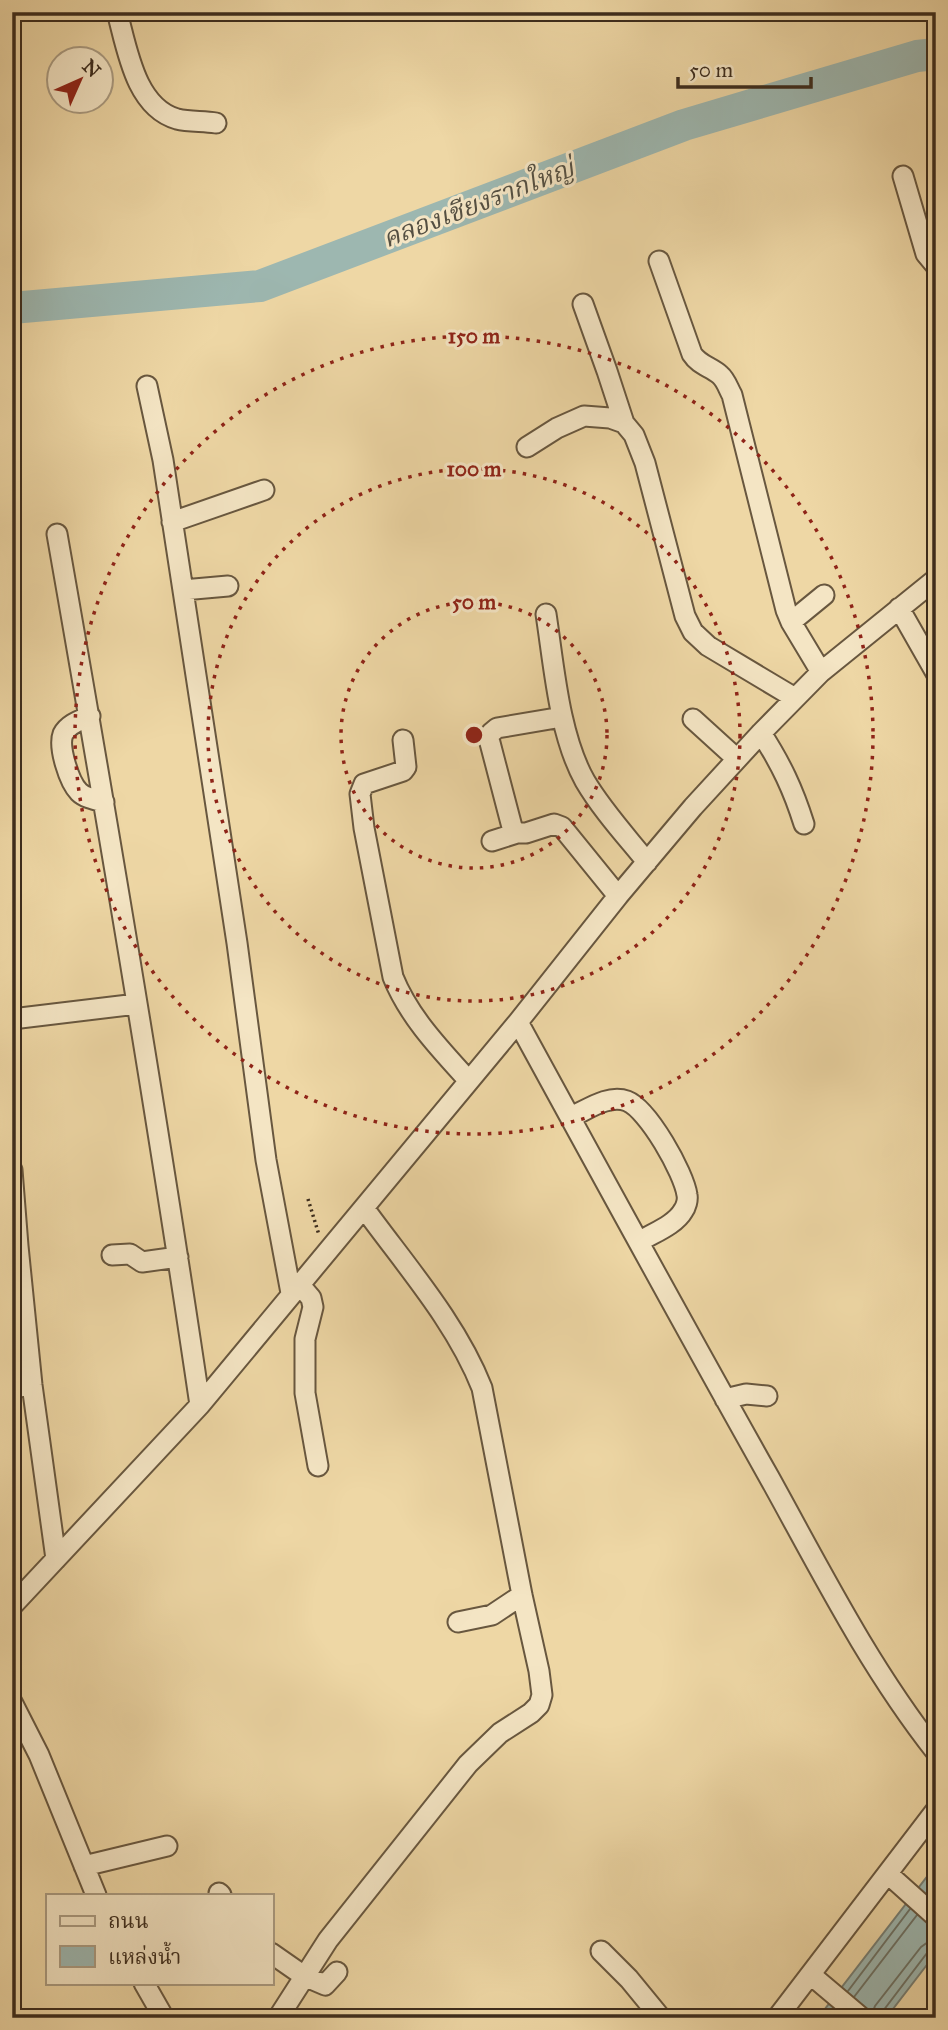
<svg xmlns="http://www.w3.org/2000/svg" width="948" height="2030" font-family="'IM FELL Great Primer','Noto Serif Thai',serif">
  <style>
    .water { fill: #9db7b0; stroke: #767f75; stroke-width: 2 }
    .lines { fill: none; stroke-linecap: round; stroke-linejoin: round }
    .shore { stroke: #6c7266; stroke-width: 2 }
    .river { stroke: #9db7b0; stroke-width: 32 }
    .minor-casing { stroke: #68573f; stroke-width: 23 }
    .path { stroke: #3c2c1d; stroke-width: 3.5; stroke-dasharray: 2 3.5; stroke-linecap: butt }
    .minor { stroke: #f4e5c4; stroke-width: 19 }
    .ring { fill: none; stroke: #8f2418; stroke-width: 3.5; stroke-dasharray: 3.5 7 }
    .labels { text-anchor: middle; stroke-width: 6; stroke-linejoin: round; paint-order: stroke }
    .water-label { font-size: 26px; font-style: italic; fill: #544f42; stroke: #f4e5c4 }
    .centre { fill: #8f2418; stroke: #f4e5c4; stroke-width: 3.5 }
    .ring-label { font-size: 21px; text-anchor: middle; font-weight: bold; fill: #8f2418; stroke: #f4e5c4; stroke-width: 6; stroke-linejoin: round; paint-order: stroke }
  </style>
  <rect width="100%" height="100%" fill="#eed7a5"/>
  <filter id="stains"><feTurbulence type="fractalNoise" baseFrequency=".00286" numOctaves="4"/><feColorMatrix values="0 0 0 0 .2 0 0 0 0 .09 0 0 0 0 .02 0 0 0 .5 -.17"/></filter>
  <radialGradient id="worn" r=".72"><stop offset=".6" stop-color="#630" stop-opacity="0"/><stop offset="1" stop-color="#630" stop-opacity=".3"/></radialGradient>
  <path class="water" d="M 936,1865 L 936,1953 L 886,2018 L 818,2018 Z"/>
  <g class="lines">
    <path class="shore" d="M 848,1991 L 910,1909
      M 854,1997 L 917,1915
      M 872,2014 L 875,2006 L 921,1947 L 928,1942 L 936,1941
      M 881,2018 L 883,2011 L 927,1953 L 936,1949"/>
    <path class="river" d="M 12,308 L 260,286 L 684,125 L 917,56 L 936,54"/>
    <g class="minor-casing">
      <path id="minor" d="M 117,12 C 127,48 135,107 177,119 C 189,122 203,121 216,123
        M 903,176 L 926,254 L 936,266
        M 659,261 L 692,354 C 699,365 711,367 720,375 C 726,380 728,388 732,395 L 786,610 L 791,622 L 821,672
        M 583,304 L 607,371 L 624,423
        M 147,386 L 163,460 L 237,943 L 266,1160 L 291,1293
        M 527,447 L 557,428 L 584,416 L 610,418 L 624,423 L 634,435 L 645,463 L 685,616 L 693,632 L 708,646 L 795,698
        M 172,522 L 264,490
        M 57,534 C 108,824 157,1114 200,1405
        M 183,590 L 228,586
        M 899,608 L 936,673
        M 546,614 C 554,666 559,735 585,781 C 602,810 626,836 647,862
        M 791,622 L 824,595
        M 90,716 C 81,720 68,724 63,734 C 58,747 69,782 79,792 C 85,798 96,800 104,802
        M 562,717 L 497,728 L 491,733 L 489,739 L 512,827 L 517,833 L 526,833 L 554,824 L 562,827 L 618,896
        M 693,719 L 737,759
        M 761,733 C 781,764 793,789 804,824
        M 403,740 L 406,767 L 403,771 L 364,784 L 360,794 L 364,828 L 393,977 C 409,1017 440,1049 469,1081
        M 492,841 L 517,833
        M 12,1019 L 137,1004
        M 518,1022 C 601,1174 684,1326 769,1477 C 821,1571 869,1667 936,1752
        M 571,1117 C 587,1110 608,1094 627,1101 C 648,1109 684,1173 687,1195 C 688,1200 686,1207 683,1211 C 675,1225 653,1233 639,1242
        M 12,1170 L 18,1246 L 32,1385 L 56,1559
        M 112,1255 L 130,1254 L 142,1262 L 178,1257
        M 299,1284 L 311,1298 L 313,1307 L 305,1339 L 305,1393 L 318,1466
        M 12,1388 L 32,1385
        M 725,1399 L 746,1394 L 767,1396
        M 12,1606 L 200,1405 L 518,1022 L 618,896 L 693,807 L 761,733 L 821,672 L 936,579
        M 458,1622 L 492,1615 L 522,1595
        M 12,1702 L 39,1755 L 96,1895
        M 84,1866 L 167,1846
        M 888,1874 L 936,1917
        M 219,1893 L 221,1895
        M 601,1951 L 629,1979 L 661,2018
        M 271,1953 L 304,1976 L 325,1985 L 337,1972
        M 811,1975 L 862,2018
        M 144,1983 L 164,2018
        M 278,2018 L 328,1940 L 468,1764 L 500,1733 L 531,1713 L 539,1705 L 542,1695 L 539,1671 L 522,1595 L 482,1388 C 456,1322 406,1266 364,1208
        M 777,2018 L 936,1810"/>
    </g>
    <path class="path" d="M 308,1199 L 319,1235"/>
    <use href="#minor" class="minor"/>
  </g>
  <g class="ring">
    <circle cx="474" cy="735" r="133"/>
    <circle cx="474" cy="735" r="266"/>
    <circle cx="474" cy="735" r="399"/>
  </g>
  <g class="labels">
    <g class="water-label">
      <text transform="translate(478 203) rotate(-21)" y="9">คลองเชียงรากใหญ่</text>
    </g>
  </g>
  <circle cx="474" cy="735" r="10" class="centre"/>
  <g class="ring-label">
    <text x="474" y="343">150 m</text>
    <text x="474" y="476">100 m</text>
    <text x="474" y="609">50 m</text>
  </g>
  <rect width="948" height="2030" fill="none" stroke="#eed7a5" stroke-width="42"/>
  <rect x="14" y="14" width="920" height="2002" fill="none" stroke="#3c2c1d" stroke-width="3.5"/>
  <rect x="21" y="21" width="906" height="1988" fill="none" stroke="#3c2c1d" stroke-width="2"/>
  <rect x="46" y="1894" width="228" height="91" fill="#f4e5c4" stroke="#aa9b81" stroke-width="2"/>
  <rect x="60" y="1916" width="35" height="10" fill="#f4e5c4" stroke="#aa9b81" stroke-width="2"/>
  <text x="108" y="1928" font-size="21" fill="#3c2c1d">ถนน</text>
  <rect x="60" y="1946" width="35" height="21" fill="#9db7b0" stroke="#aa9b81" stroke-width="2"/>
  <text x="108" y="1964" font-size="21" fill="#3c2c1d">แหล่งน้ำ</text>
  <g transform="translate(80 80) rotate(45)"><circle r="33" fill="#f4e5c4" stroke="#aa9b81" stroke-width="2"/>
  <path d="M0-5L12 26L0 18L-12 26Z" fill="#8f2418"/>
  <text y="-10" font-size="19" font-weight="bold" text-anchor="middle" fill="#3c2c1d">N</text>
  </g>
  <path d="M678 77v10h133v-10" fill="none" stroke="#3c2c1d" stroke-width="3.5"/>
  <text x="689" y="77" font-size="21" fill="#3c2c1d" stroke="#f4e5c4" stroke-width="5" paint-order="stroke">50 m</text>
  <rect width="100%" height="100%" filter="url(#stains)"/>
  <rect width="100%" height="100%" fill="url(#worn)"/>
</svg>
